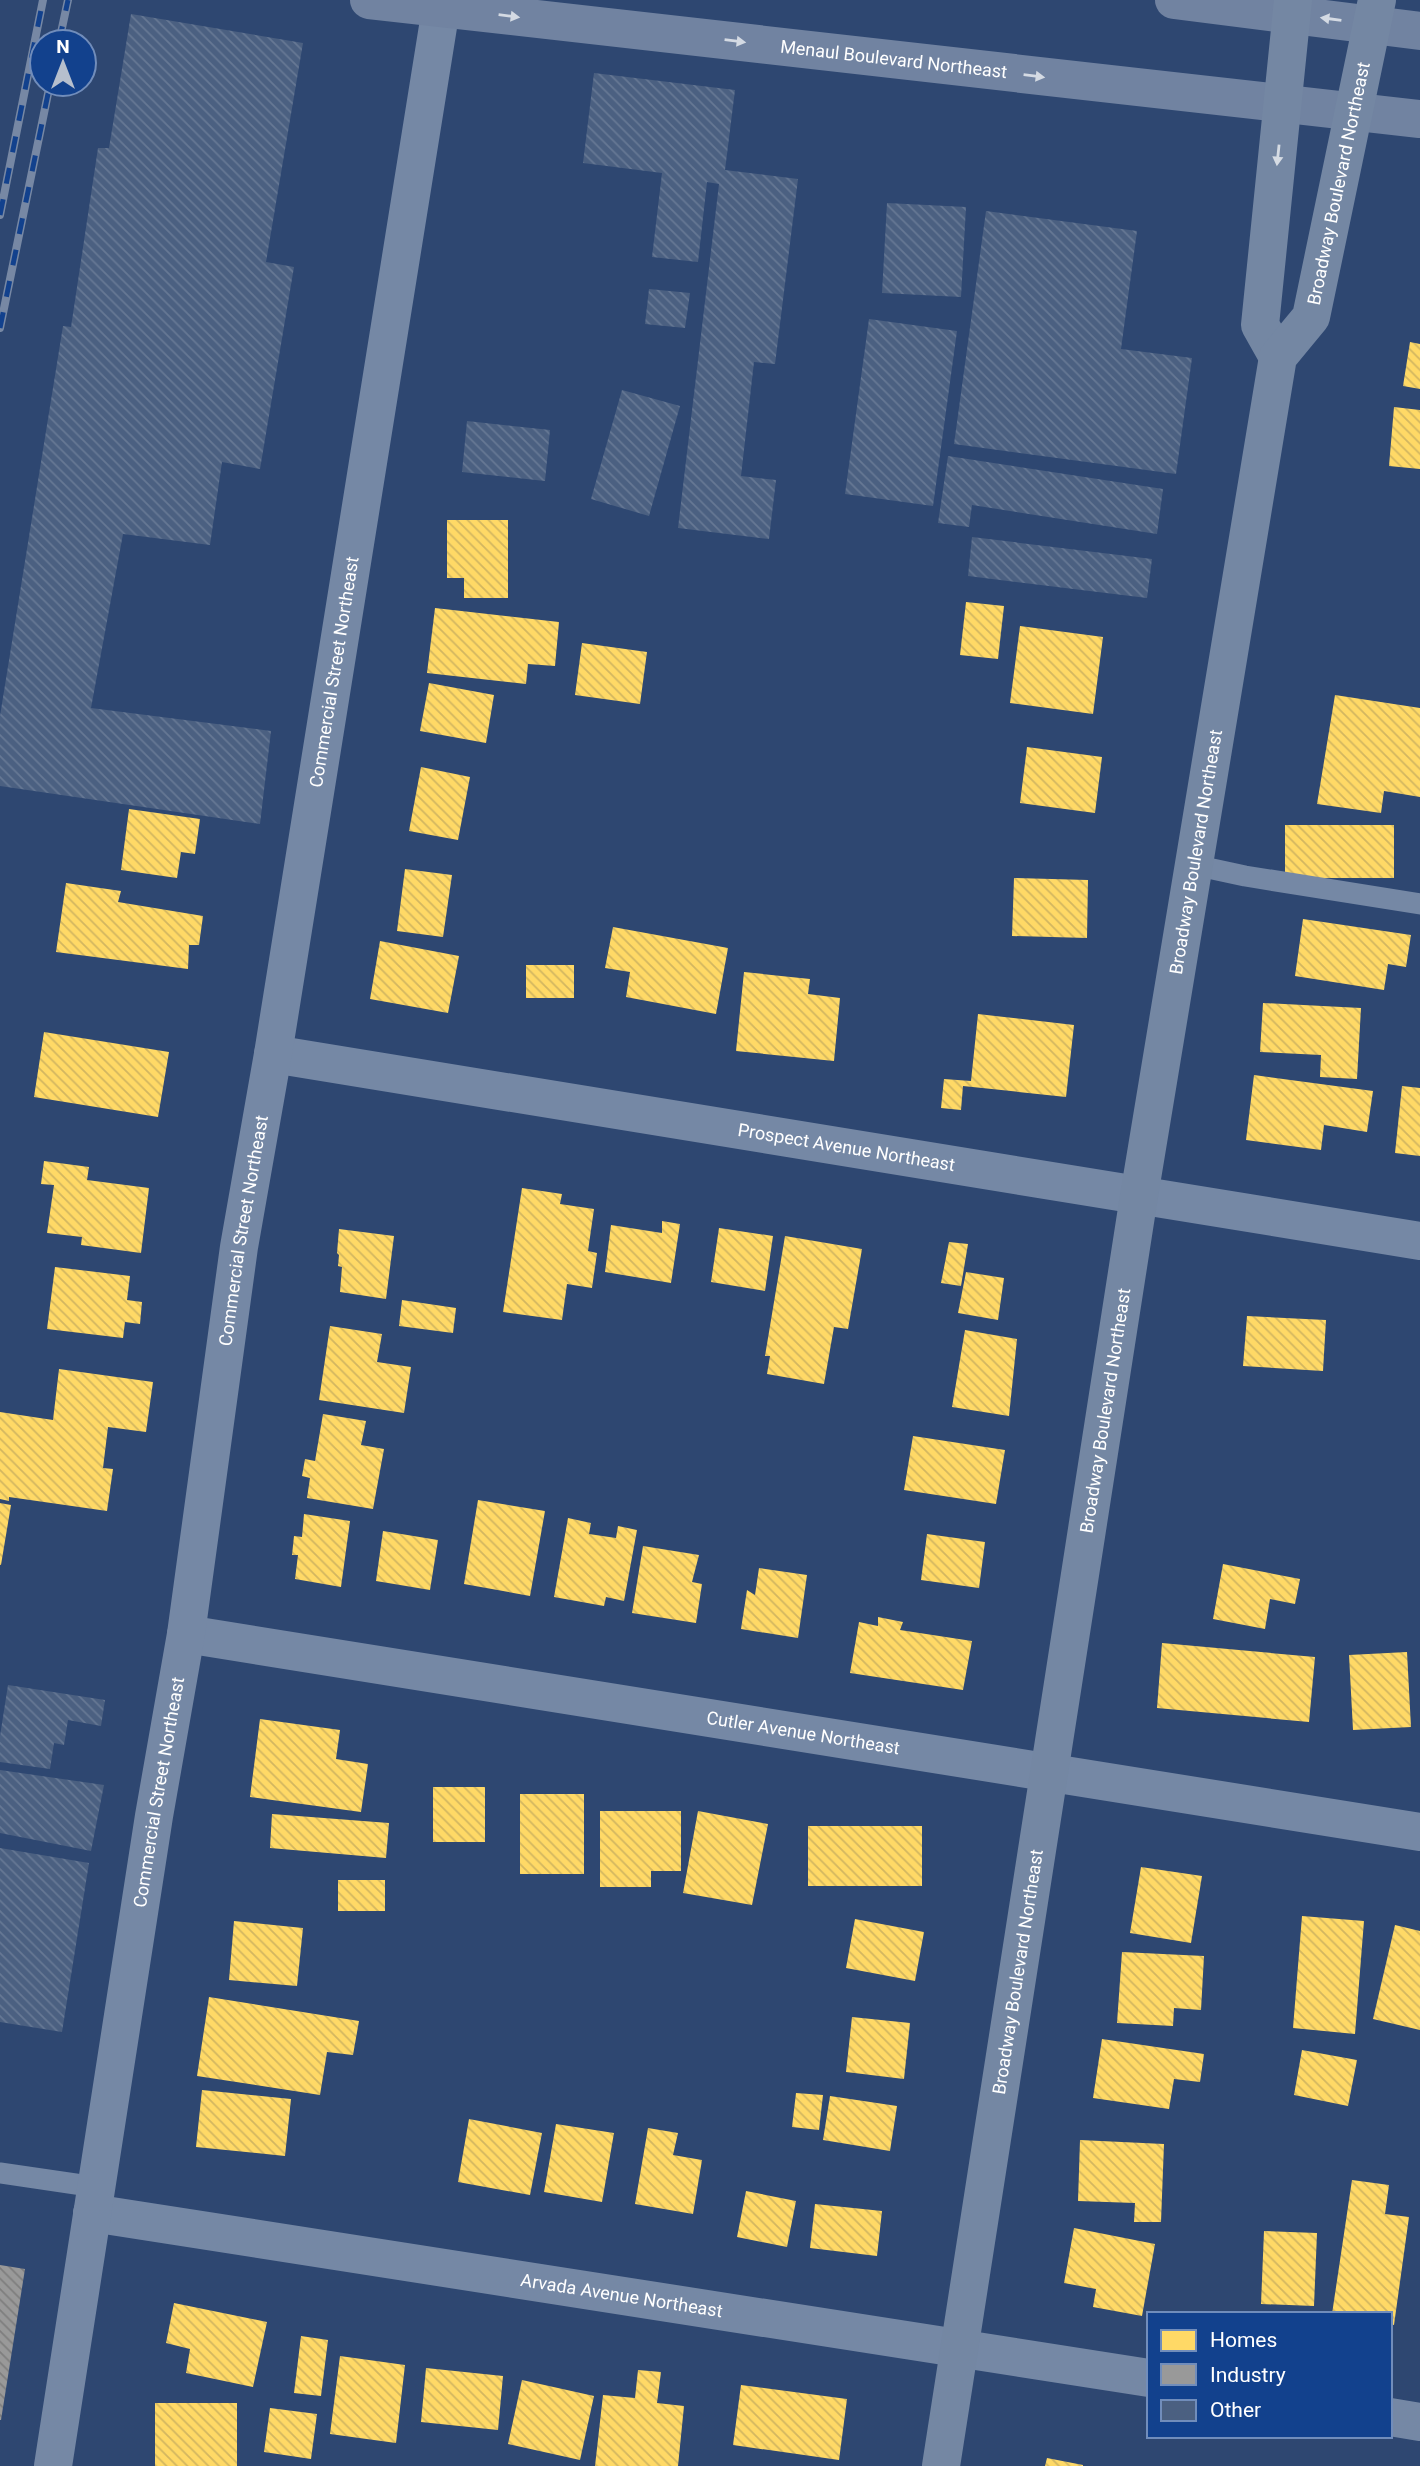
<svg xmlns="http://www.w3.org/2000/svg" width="1420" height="2466" font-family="Roboto,sans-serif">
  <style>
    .homes { fill: url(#homes-back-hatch) }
    .industry { fill: url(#industry-back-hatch) }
    .building { fill: url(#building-back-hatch) }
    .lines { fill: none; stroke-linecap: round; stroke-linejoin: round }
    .service { stroke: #7588a5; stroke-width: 21 }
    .minor { stroke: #7588a5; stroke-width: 38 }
    .secondary { stroke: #7183a1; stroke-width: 38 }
    .primary { stroke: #7487a3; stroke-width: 38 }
    .rail-casing { stroke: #7788a4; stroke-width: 8 }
    .rail { stroke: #12418d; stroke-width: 5; stroke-dasharray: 16; stroke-linecap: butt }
    .oneway { fill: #d4dae3 }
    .oneway2 { fill: #d5dbe3 }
    .labels { text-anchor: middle; stroke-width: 7; stroke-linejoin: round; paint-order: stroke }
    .street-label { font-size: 18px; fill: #fff; stroke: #12418d }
  </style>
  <defs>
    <pattern id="homes-back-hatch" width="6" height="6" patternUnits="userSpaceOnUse" patternTransform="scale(1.75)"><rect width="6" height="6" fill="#ffd966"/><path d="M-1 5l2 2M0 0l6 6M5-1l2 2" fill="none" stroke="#d2b660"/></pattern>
    <pattern id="industry-back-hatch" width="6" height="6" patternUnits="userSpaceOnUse" patternTransform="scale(1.75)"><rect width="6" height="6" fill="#999"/><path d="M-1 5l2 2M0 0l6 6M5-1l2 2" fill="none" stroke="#7e7e7e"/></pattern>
    <pattern id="building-back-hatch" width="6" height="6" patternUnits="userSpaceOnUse" patternTransform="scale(1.75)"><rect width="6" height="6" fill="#4b6081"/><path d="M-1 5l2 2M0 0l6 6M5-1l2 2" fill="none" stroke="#667894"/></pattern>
  </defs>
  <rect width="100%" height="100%" fill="#2e4771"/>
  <path class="homes" d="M 1410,342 L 1420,344 L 1420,389 L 1403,386 Z
    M 1394,407 L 1420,410 L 1420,469 L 1389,466 Z
    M 447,520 L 508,520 L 508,598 L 464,598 L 464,578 L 447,578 Z
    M 966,602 L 1004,606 L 998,659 L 960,655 Z
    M 435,608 L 559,622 L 555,666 L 528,664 L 526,684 L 427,673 Z
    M 1020,626 L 1103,637 L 1093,714 L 1010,703 Z
    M 582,643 L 647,652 L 640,704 L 575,695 Z
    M 429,683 L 494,695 L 486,743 L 420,731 Z
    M 1335,695 L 1420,708 L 1420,797 L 1384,791 L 1381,813 L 1317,804 Z
    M 1027,747 L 1102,757 L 1095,813 L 1020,803 Z
    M 421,767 L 470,777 L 458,840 L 409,831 Z
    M 129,809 L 200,819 L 195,854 L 181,852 L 177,878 L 121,870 Z
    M 1285,825 L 1394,825 L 1394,878 L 1285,878 Z
    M 405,869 L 452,875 L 443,937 L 397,931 Z
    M 1014,878 L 1088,880 L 1087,938 L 1012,936 Z
    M 66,883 L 121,891 L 118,902 L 203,916 L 199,945 L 189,945 L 188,969 L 56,952 Z
    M 1303,919 L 1411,935 L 1406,967 L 1388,964 L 1384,990 L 1295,976 Z
    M 613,927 L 728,948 L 716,1014 L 626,997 L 630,972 L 605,968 Z
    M 380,941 L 459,956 L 448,1013 L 370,999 Z
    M 526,965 L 574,965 L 574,998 L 526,998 Z
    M 744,972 L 810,979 L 808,994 L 840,998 L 834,1061 L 736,1051 Z
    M 1263,1003 L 1361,1008 L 1357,1079 L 1320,1077 L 1321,1055 L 1260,1052 Z
    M 978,1014 L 1074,1025 L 1066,1097 L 963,1086 L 961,1110 L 941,1108 L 944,1079 L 971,1081 Z
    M 44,1032 L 169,1052 L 158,1117 L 34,1097 Z
    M 1254,1075 L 1373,1091 L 1367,1132 L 1324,1125 L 1321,1150 L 1246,1140 Z
    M 1402,1086 L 1420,1088 L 1420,1156 L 1395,1153 Z
    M 44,1161 L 89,1167 L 87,1180 L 149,1188 L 141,1253 L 81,1245 L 82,1237 L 47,1233 L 54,1185 L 41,1184 Z
    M 522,1188 L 562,1194 L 560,1204 L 594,1209 L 588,1251 L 597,1253 L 592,1288 L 567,1284 L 562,1320 L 503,1312 Z
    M 662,1221 L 680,1224 L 671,1283 L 605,1272 L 611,1225 L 662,1233 Z
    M 719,1228 L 773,1236 L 765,1291 L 711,1282 Z
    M 339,1229 L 394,1236 L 386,1299 L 340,1292 L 342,1267 L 338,1266 L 339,1255 L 337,1253 Z
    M 785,1236 L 862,1249 L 848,1329 L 834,1327 L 824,1384 L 767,1374 L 770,1356 L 765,1356 Z
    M 949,1242 L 968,1244 L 961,1286 L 941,1283 Z
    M 55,1267 L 130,1276 L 127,1300 L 142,1302 L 140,1324 L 125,1322 L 123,1338 L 47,1329 Z
    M 966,1272 L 1004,1278 L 998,1320 L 958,1313 Z
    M 402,1300 L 456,1308 L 453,1333 L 399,1326 Z
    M 1247,1316 L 1326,1320 L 1323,1371 L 1243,1366 Z
    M 330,1326 L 382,1334 L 377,1362 L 411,1367 L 404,1413 L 319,1400 Z
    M 965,1330 L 1017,1339 L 1009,1416 L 952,1407 Z
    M 59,1369 L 153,1382 L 146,1432 L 108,1427 L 103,1468 L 113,1469 L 107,1511 L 9,1497 L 9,1501 L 0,1499 L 0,1412 L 53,1420 Z
    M 323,1414 L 366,1421 L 361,1445 L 384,1449 L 373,1509 L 307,1498 L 310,1478 L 302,1476 L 305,1459 L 315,1461 Z
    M 913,1436 L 1005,1450 L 996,1504 L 904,1490 Z
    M 478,1500 L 545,1511 L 530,1596 L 464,1584 Z
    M 0,1503 L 11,1505 L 1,1565 L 0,1565 Z
    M 304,1514 L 350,1521 L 341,1587 L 295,1579 L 298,1555 L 292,1555 L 294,1536 L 302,1537 Z
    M 568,1518 L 591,1523 L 589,1534 L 616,1538 L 618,1526 L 637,1530 L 624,1601 L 606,1597 L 604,1606 L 554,1597 Z
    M 383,1531 L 438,1540 L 430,1590 L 376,1581 Z
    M 927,1534 L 985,1542 L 979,1588 L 921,1580 Z
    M 643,1546 L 699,1555 L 692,1582 L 702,1584 L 696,1623 L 632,1613 Z
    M 1223,1564 L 1300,1579 L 1295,1604 L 1270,1599 L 1265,1629 L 1213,1619 Z
    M 759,1568 L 807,1575 L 798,1638 L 741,1629 L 747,1590 L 755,1595 Z
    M 878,1617 L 903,1622 L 900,1630 L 972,1641 L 963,1690 L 850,1673 L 859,1622 L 878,1626 Z
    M 1162,1643 L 1315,1657 L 1309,1722 L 1157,1708 Z
    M 1407,1652 L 1411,1727 L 1353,1730 L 1349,1655 Z
    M 260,1719 L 340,1730 L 336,1759 L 368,1764 L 361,1812 L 250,1797 Z
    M 433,1787 L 485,1787 L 485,1842 L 433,1842 Z
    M 520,1794 L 584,1794 L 584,1874 L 520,1874 Z
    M 600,1811 L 681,1811 L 681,1871 L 651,1871 L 651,1887 L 600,1887 Z
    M 698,1811 L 768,1824 L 752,1905 L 683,1893 Z
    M 272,1814 L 389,1823 L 386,1858 L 270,1848 Z
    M 808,1826 L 922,1826 L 922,1886 L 808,1886 Z
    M 1141,1867 L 1202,1876 L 1191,1943 L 1130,1933 Z
    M 338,1880 L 385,1880 L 385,1911 L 338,1911 Z
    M 1302,1916 L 1364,1921 L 1355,2034 L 1293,2028 Z
    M 855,1919 L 924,1932 L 915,1981 L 846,1968 Z
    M 234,1921 L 303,1928 L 297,1986 L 229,1980 Z
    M 1395,1925 L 1420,1931 L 1420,2030 L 1373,2019 Z
    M 1122,1952 L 1204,1956 L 1201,2010 L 1174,2008 L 1173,2026 L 1117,2023 Z
    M 209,1997 L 359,2021 L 353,2055 L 327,2052 L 320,2095 L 197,2076 Z
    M 852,2017 L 910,2023 L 904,2079 L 846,2072 Z
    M 1102,2039 L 1204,2054 L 1200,2082 L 1174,2079 L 1169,2109 L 1093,2098 Z
    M 1302,2050 L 1357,2060 L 1348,2106 L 1294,2095 Z
    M 202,2090 L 291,2099 L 285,2156 L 196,2147 Z
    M 796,2093 L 823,2095 L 819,2130 L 792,2127 Z
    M 830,2096 L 897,2106 L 890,2151 L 823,2140 Z
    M 469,2119 L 542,2133 L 530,2195 L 458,2182 Z
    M 556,2124 L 614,2133 L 602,2202 L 544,2192 Z
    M 648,2128 L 678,2133 L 673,2155 L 702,2160 L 693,2214 L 635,2204 Z
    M 1080,2140 L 1164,2144 L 1161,2222 L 1134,2222 L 1135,2203 L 1078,2201 Z
    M 1352,2180 L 1389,2185 L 1385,2214 L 1409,2217 L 1394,2325 L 1390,2324 L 1390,2314 L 1332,2314 Z
    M 746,2191 L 796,2201 L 787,2247 L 737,2237 Z
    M 815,2204 L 882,2211 L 877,2256 L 810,2248 Z
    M 1074,2228 L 1155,2244 L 1142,2316 L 1093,2307 L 1096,2289 L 1064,2283 Z
    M 1264,2231 L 1317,2233 L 1314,2306 L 1261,2304 Z
    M 174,2303 L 267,2322 L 253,2387 L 186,2373 L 190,2349 L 166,2343 Z
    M 301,2336 L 328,2340 L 321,2396 L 294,2393 Z
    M 340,2356 L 405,2365 L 396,2443 L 330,2434 Z
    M 426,2368 L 503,2376 L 498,2430 L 421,2422 Z
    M 638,2370 L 661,2372 L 657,2403 L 684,2406 L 678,2466 L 595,2466 L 603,2395 L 635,2398 Z
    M 522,2380 L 594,2396 L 580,2460 L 508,2444 Z
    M 741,2385 L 847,2399 L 839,2460 L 733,2445 Z
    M 155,2403 L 237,2403 L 237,2466 L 155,2466 Z
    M 270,2408 L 317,2414 L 311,2459 L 264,2452 Z
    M 1047,2458 L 1083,2465 L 1083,2466 L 1045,2466 Z"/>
  <path class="industry" d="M 0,2265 L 25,2269 L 1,2420 L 0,2420 Z"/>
  <path class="building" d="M 131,14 L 303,43 L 266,262 L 294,267 L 260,469 L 222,462 L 210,545 L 123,534 L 91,708 L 271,731 L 260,824 L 0,786 L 0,716 L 63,326 L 71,327 L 98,148 L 109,148 Z
    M 594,73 L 735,90 L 725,170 L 798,179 L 775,364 L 754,362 L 741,476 L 776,480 L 769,539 L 678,528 L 719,184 L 707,182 L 698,262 L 652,257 L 662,173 L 583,163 Z
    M 887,203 L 966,207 L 961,297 L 882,293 Z
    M 986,211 L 1137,231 L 1121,349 L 1192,358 L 1176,474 L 954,444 Z
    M 649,289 L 690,293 L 685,328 L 645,324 Z
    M 869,319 L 957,331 L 933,506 L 845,494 Z
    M 622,390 L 680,406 L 649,516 L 591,499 Z
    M 467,421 L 550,430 L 545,481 L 462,472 Z
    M 948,456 L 1163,489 L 1157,534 L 972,505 L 969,527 L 938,523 Z
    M 972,537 L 1152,559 L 1147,598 L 968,576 Z
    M 8,1685 L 105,1700 L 101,1726 L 68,1720 L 64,1745 L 54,1743 L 50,1769 L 0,1762 L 0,1736 Z
    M 0,1770 L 104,1785 L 91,1851 L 0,1833 Z
    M 0,1848 L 89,1863 L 62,2032 L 0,2022 Z"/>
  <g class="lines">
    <path class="service" d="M 1194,865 L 1245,876 L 1420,904
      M 0,2173 L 96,2187"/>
    <g class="minor">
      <path id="s1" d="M 273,1054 L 1420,1241"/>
      <path id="s2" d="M 186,1634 L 1420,1832"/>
      <path id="s3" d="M 92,2213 L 1149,2378"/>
      <path d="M 1390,2417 L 1420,2422"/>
      <path id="s4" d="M 53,2466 L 154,1816 L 186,1634 L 239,1247 L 273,1054 L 441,8 L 445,0"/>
    </g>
    <g class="secondary">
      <path id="s5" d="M 369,0 L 1420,119"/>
      <path d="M 1174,0 L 1420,31"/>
    </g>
    <g class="primary">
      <path d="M 1278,357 L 1260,325 L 1293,0"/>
      <path id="s6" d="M 941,2466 L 1139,1196 L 1278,357 L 1311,317 L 1377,0"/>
    </g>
    <g class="rail-casing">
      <path id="rail" d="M 59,42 L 68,0
        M 0,215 L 43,0
        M 0,328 L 50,84"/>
    </g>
    <use href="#rail" class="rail"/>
  </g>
  <defs><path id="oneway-solid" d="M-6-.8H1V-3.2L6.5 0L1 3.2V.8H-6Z" transform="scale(1.75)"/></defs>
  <g class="oneway">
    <use href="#oneway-solid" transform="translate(509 16) rotate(7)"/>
    <use href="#oneway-solid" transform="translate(1331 19) rotate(-172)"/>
    <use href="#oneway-solid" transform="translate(735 41) rotate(7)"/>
    <use href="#oneway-solid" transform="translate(1034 76) rotate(7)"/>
  </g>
  <use class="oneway2" href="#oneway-solid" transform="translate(1278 155) rotate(96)"/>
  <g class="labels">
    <g class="street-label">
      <text dy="6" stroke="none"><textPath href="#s5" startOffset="528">Menaul Boulevard Northeast</textPath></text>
      <text dy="6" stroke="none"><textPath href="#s6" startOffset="2324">Broadway Boulevard Northeast</textPath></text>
      <text dy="6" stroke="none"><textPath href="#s4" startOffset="1816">Commercial Street Northeast</textPath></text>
      <text dy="6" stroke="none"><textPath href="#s6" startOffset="1634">Broadway Boulevard Northeast</textPath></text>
      <text dy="6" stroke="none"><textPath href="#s1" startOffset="581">Prospect Avenue Northeast</textPath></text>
      <text dy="6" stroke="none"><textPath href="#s4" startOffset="1250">Commercial Street Northeast</textPath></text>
      <text dy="6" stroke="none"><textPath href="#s6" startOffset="1068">Broadway Boulevard Northeast</textPath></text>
      <text dy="6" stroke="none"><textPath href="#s2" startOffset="625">Cutler Avenue Northeast</textPath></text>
      <text dy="6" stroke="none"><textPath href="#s4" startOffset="682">Commercial Street Northeast</textPath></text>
      <text dy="6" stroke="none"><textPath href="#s6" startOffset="500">Broadway Boulevard Northeast</textPath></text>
      <text dy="6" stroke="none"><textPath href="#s3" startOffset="536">Arvada Avenue Northeast</textPath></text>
    </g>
  </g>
  <rect x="1147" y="2312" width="245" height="126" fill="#12418d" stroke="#718dbb" stroke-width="2"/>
  <rect x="1161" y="2330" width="35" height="21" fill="#ffd966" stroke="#718dbb" stroke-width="2"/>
  <text x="1210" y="2347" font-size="21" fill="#ffffff">Homes</text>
  <rect x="1161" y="2364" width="35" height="21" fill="#999999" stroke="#718dbb" stroke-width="2"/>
  <text x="1210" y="2382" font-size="21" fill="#ffffff">Industry</text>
  <rect x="1161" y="2400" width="35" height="21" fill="#4b6081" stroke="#718dbb" stroke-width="2"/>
  <text x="1210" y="2417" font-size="21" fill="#ffffff">Other</text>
  <g transform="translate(63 63)"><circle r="33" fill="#12418d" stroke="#718dbb" stroke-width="2"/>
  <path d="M0-5L12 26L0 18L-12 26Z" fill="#b6bfcd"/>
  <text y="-10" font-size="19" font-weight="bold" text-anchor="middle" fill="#ffffff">N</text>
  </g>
</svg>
